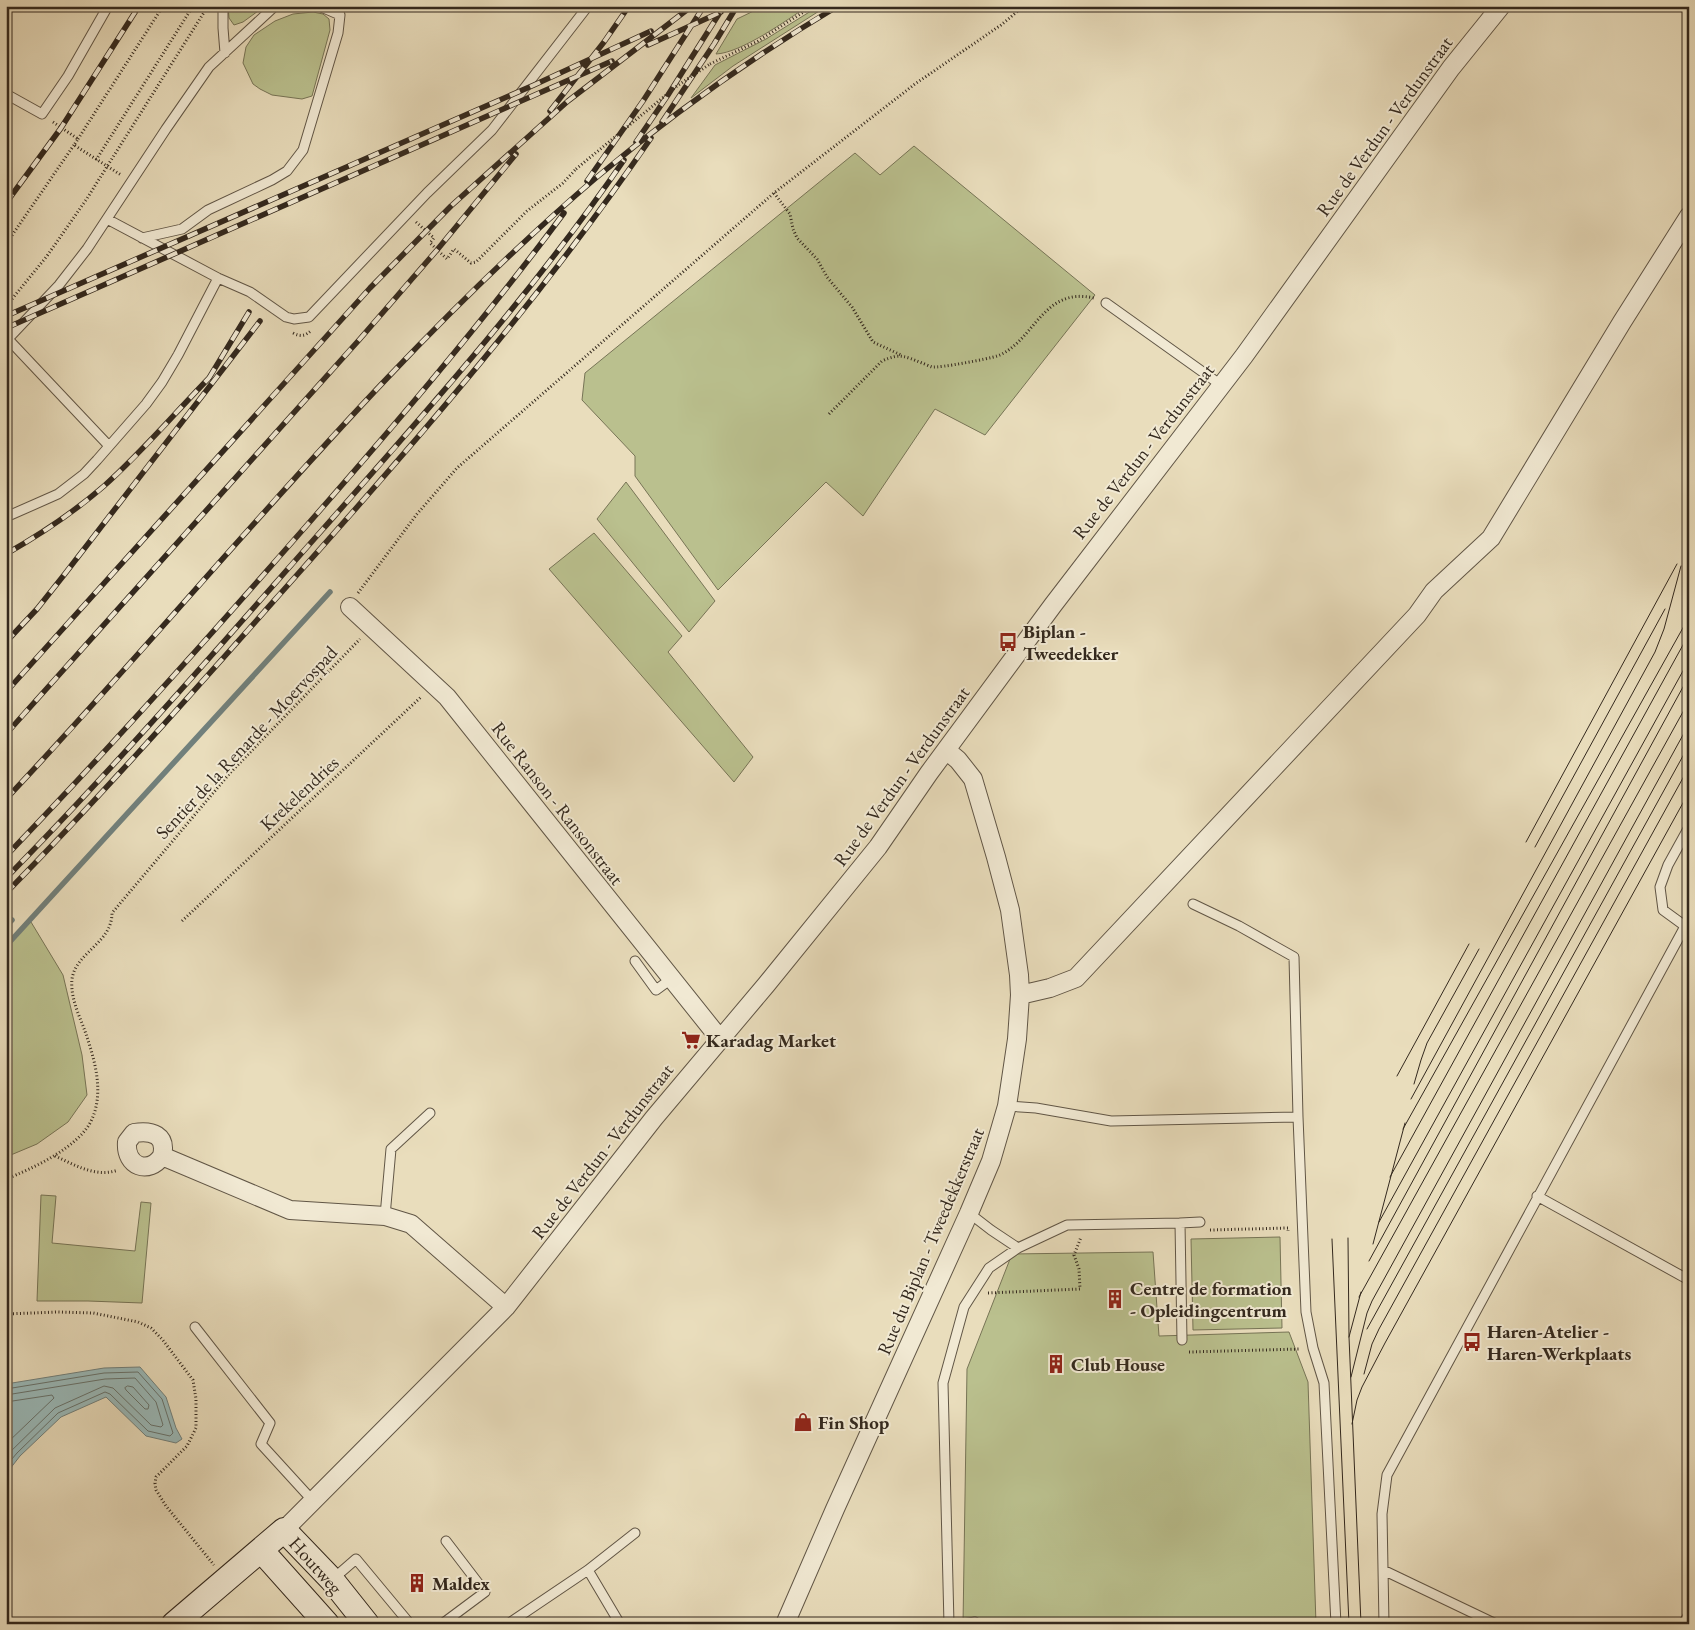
<svg xmlns="http://www.w3.org/2000/svg" width="1695" height="1630" font-family="'EB Garamond',serif">
  <style>
    .green { fill: #bac08e; stroke: #777456 }
    .water { fill: #9ababa; stroke: #71807c }
    .lines { fill: none; stroke-linecap: round; stroke-linejoin: round }
    .shore { stroke: #67726c; stroke-width: 1 }
    .stream { stroke: #71807c; stroke-width: 5.5 }
    .lane-casing { stroke: #615646; stroke-width: 11 }
    .street-casing { stroke: #615646; stroke-width: 20 }
    .secondary-casing { stroke: #34291e; stroke-width: 26 }
    .path { stroke: #34291e; stroke-width: 3; stroke-dasharray: 1 2.5; stroke-linecap: butt }
    .lane { stroke: #f1e9d3; stroke-width: 9 }
    .street { stroke: #f1e9d3; stroke-width: 18 }
    .secondary { stroke: #f1e9d3; stroke-width: 24 }
    .tram { stroke: #34291e; stroke-width: 1 }
    .rail-casing { stroke: #34291e; stroke-width: 5.5 }
    .rail { stroke: #f1e9d3; stroke-width: 4; stroke-dasharray: 11; stroke-linecap: butt }
    .path-bridge { stroke: #34291e; stroke-width: 3; stroke-dasharray: 1 2.5; stroke-linecap: butt }
    .labels { text-anchor: middle; stroke-width: 4; stroke-linejoin: round; paint-order: stroke }
    .street-label { font-size: 19px; fill: #34291e; stroke: #f1e9d3 }
    .poi-label { font-size: 19px; font-weight: bold; fill: #34291e; stroke: #f1e9d3; text-anchor: start }
  </style>
  <rect width="100%" height="100%" fill="#e9ddbc"/>
  <filter id="stains"><feTurbulence type="fractalNoise" baseFrequency=".004" numOctaves="4"/><feColorMatrix values="0 0 0 0 .2 0 0 0 0 .09 0 0 0 0 .02 0 0 0 .5 -.17"/></filter>
  <radialGradient id="worn" r=".72"><stop offset=".6" stop-color="#630" stop-opacity="0"/><stop offset="1" stop-color="#630" stop-opacity=".3"/></radialGradient>
  <path class="green" d="M 228,6 L 265,6 L 243,22 L 234,25 L 229,18 Z
    M 764,6 L 808,6 C 787,20 741,53 716,54 L 737,19 Z
    M 819,6 L 827,6 L 733,66 L 691,98 L 715,65 L 766,39 Z
    M 313,12 L 323,14 L 329,19 L 330,30 L 312,96 L 302,99 L 272,95 L 260,89 L 253,84 L 243,63 L 246,47 L 254,35 L 275,21 L 293,14 Z
    M 914,146 L 1095,295 L 985,435 L 935,409 L 863,516 L 826,482 L 718,590 L 635,476 L 635,456 L 582,400 L 585,373 L 855,153 L 880,175 Z
    M 626,482 L 715,601 L 689,632 L 597,519 Z
    M 594,533 L 682,636 L 668,652 L 753,757 L 734,782 L 549,569 Z
    M 31,922 L 63,975 L 82,1055 L 87,1095 L 68,1122 L 37,1144 L 6,1157 L 6,943 Z
    M 41,1195 L 56,1196 L 52,1243 L 135,1251 L 141,1202 L 151,1203 L 142,1303 L 88,1301 L 37,1301 Z
    M 1280,1237 L 1282,1328 L 1193,1330 L 1191,1239 Z
    M 1153,1252 L 1159,1336 L 1289,1332 L 1308,1382 L 1316,1624 L 963,1624 L 967,1369 L 1012,1254 Z"/>
  <path class="water" d="M 140,1367 L 166,1397 L 176,1428 L 182,1439 L 176,1443 L 146,1436 L 106,1397 L 61,1417 L 20,1456 L 6,1474 L 6,1384 L 104,1368 Z"/>
  <g class="lines">
    <path class="shore" d="M 128,1386 L 133,1387 L 149,1405 L 148,1409 L 145,1409 L 126,1390 L 125,1388 Z
      M 6,1389 L 104,1373 L 138,1372 L 162,1399 L 173,1433 L 170,1436 L 148,1431 L 110,1394 L 105,1392 L 58,1413 L 17,1453 L 6,1466
      M 6,1395 L 105,1379 L 135,1378 L 156,1402 L 163,1425 L 161,1427 L 151,1425 L 113,1388 L 104,1386 L 55,1408 L 6,1456
      M 6,1402 L 52,1395 L 54,1398 L 6,1444"/>
    <path class="stream" d="M 6,926 L 12,920
      M 6,946 L 330,592"/>
    <g class="lane-casing">
      <path id="lane" d="M 223,6 L 223,28 L 225,53
        M 6,94 L 42,114 L 68,76 L 108,6
        M 107,219 L 218,278 L 250,292 L 286,317 L 294,319 L 309,317 L 427,193 L 492,130 L 588,6
        M 142,238 L 182,229 L 208,210 L 272,180 L 287,171 L 303,150 L 338,33 L 340,15 L 319,6
        M 1106,303 L 1221,385
        M 8,339 L 109,446
        M 6,341 L 59,285 L 87,249 L 166,129 L 209,67 L 275,6
        M 6,517 L 58,494 L 84,474 L 97,460 L 146,404 L 162,382 L 178,355 L 218,278
        M 1193,904 L 1239,926 L 1294,957 L 1298,1117
        M 1685,926 L 1663,910 L 1660,887 L 1668,865 L 1689,827
        M 635,961 L 656,990 L 671,979
        M 1007,1106 L 1036,1108 L 1111,1121 L 1298,1117 L 1306,1312 L 1313,1348 L 1324,1383 L 1336,1624
        M 1537,1196 L 1689,1280
        M 969,1213 L 991,1230 L 1018,1248
        M 385,1216 L 391,1149 L 430,1113
        M 1180,1223 L 1200,1222
        M 195,1327 L 270,1423 L 261,1444 L 313,1501
        M 588,1570 L 620,1624
        M 1383,1570 L 1496,1624
        M 333,1579 L 356,1559 L 410,1624
        M 442,1624 L 485,1592 L 446,1541
        M 508,1624 L 588,1570 L 635,1533
        M 949,1624 L 943,1383 L 964,1307 L 989,1268 L 1018,1248 L 1067,1225 L 1180,1223 L 1182,1340
        M 963,1624 L 975,1622 L 975,1624
        M 1384,1624 L 1382,1514 L 1387,1475 L 1689,919
        M 1683,1624 L 1689,1614"/>
    </g>
    <g class="street-casing">
      <path id="street" d="M 350,607 L 447,697 L 720,1039
        M 1020,995 L 1050,988 L 1076,978 L 1417,615 L 1434,591 L 1491,538 L 1622,322 L 1689,216
        M 162,1156 C 149,1175 125,1167 127,1142 L 134,1133 C 152,1130 167,1135 162,1156 L 290,1210 L 385,1216 L 411,1224 L 506,1307
        M 284,1530 L 506,1307 L 654,1118 L 766,985 L 878,847 L 929,773 L 1053,605 L 1244,356 L 1451,68 L 1501,6
        M 785,1624 L 835,1509 L 969,1213 L 991,1161 L 1007,1106 L 1017,1039 L 1020,995 L 1019,975 L 1010,910 L 996,857 L 973,779 L 958,760 L 946,750"/>
    </g>
    <g class="secondary-casing">
      <path id="secondary" d="M 261,1550 L 327,1624
        M 174,1624 L 284,1530 L 332,1580 L 367,1624"/>
    </g>
    <path class="path" d="M 1684,6 L 1689,10
      M 710,64 L 758,41 L 813,6
      M 53,122 L 78,139 L 74,145 L 121,175
      M 78,139 L 163,6
      M 96,160 L 193,6
      M 774,193 L 790,214 L 793,229 L 797,238 L 817,259 L 827,277 L 852,307 L 873,342 L 901,355
      M 416,222 L 434,238 L 430,243 L 447,259 L 454,249 L 471,263 L 476,262 L 527,211 L 563,183 L 576,169
      M 6,244 L 74,145
      M 12,299 L 47,256 L 86,200 L 208,6
      M 293,333 C 301,337 305,336 312,330
      M 829,414 L 882,361 C 900,353 904,356 922,363 C 925,364 929,366 932,367 C 940,368 988,359 997,356 C 1034,343 1042,286 1094,298
      M 358,593 L 417,514 L 457,468 L 774,193 L 915,84 L 1001,25 L 1024,6
      M 182,921 L 421,697
      M 55,1156 C 75,1165 96,1178 118,1170
      M 6,1179 C 32,1169 81,1146 92,1119 C 104,1092 95,1061 86,1034 C 80,1017 70,998 72,979 C 76,952 112,943 112,913 L 230,773 L 360,639
      M 1210,1230 L 1288,1228 L 1288,1231
      M 988,1293 L 1080,1289 L 1079,1269 L 1074,1255 L 1081,1237
      M 6,1314 L 58,1312 L 93,1313 L 138,1322 L 151,1328 L 162,1339 L 193,1380 L 196,1399 L 196,1428 L 187,1446 L 156,1477 L 155,1483 L 156,1490 L 166,1506 L 214,1565
      M 1189,1352 L 1300,1349"/>
    <use href="#lane" class="lane"/>
    <use href="#street" class="street"/>
    <use href="#secondary" class="secondary"/>
    <path class="tram" d="M 1526,842 L 1677,564
      M 1535,847 L 1665,609
      M 1397,1076 L 1469,944
      M 1414,1084 L 1421,1060 L 1427,1043 L 1479,949
      M 1411,1099 L 1655,652 L 1664,629 L 1681,566
      M 1403,1129 L 1689,617
      M 1390,1177 L 1689,634
      M 1379,1222 L 1689,660
      M 1348,1238 L 1349,1337 L 1361,1624
      M 1332,1239 L 1349,1624
      M 1373,1244 L 1405,1123
      M 1369,1261 L 1689,676
      M 1359,1297 L 1689,701
      M 1367,1329 L 1689,745
      M 1349,1337 L 1361,1292
      M 1364,1374 L 1372,1344 L 1379,1329 L 1689,767
      M 1351,1377 L 1367,1313 L 1372,1301 L 1689,724
      M 1352,1424 L 1357,1400 L 1362,1387 L 1385,1343 L 1689,792"/>
    <g class="rail-casing">
      <path id="rail" d="M 648,45 L 721,12
        M 550,111 L 604,42 L 629,6
        M 662,122 L 714,44 L 737,6
        M 636,142 L 668,95 L 724,6
        M 587,181 L 643,101 L 704,6
        M 6,203 L 61,128 L 139,6
        M 6,316 L 534,85 L 651,31
        M 6,328 L 612,61
        M 209,378 L 249,312
        M 6,554 C 41,534 74,512 104,486 C 141,453 174,414 209,378
        M 6,642 L 37,609 L 64,575 L 260,321
        M 6,692 L 370,288 L 451,206 L 568,101 L 692,6
        M 6,734 L 359,340 L 437,250 L 516,154
        M 6,799 C 202,591 379,363 597,177 C 672,114 754,56 838,6
        M 6,856 C 102,756 195,653 286,549 C 382,440 477,330 564,213
        M 6,878 C 116,766 219,647 323,529 C 428,410 534,291 624,160
        M 6,893 C 106,791 201,683 296,576 C 421,436 544,294 651,138"/>
    </g>
    <use href="#rail" class="rail"/>
    <path class="path-bridge" d="M 576,169 L 677,86 L 710,64"/>
  </g>
  <defs>
    <g id="bus-bare" transform="scale(1.5)"><path d="M-5-6H5V4H4V6H2V4H-2V6H-4V4H-5ZM-3.5-4V0h7V-4ZM-3.5 1.2v1.5H-2V1.2ZM2 1.2v1.5H3.5V1.2Z" fill="#8f2418" stroke="#f1e9d3" stroke-width="2.5" paint-order="stroke"/></g>
    <g id="supermarket-bare" transform="scale(1.5)"><path d="M-6-5.5h2.5l.6 2H6L4.5 2H-2.5L-4.4-4H-6ZM-1.5 3.2a1.3 1.3 0 1 0 .1 0ZM3 3.2a1.3 1.3 0 1 0 .1 0Z" fill="#8f2418" stroke="#f1e9d3" stroke-width="2.5" paint-order="stroke"/></g>
    <g id="building-bare" transform="scale(1.5)"><path d="M-4-6H4V6H1V3H-1V6H-4ZM-2.5-4.3h1.7v1.8h-1.7ZM.8-4.3h1.7v1.8H.8ZM-2.5-1h1.7V.8h-1.7ZM.8-1h1.7V.8H.8Z" fill="#8f2418" stroke="#f1e9d3" stroke-width="2.5" paint-order="stroke"/></g>
    <g id="shop-bare" transform="scale(1.5)"><path d="M-5-2.5h2.3a2.7 3.5 0 0 1 5.4 0H5L5.5 6h-11ZM-1.5-2.5h3a1.5 2.3 0 0 0-3 0Z" fill="#8f2418" stroke="#f1e9d3" stroke-width="2.5" paint-order="stroke"/></g>
  </defs>
  <g fill-rule="evenodd">
    <use href="#bus-bare" x="1008" y="642"/>
    <use href="#supermarket-bare" x="691" y="1040"/>
    <use href="#building-bare" x="1115" y="1299"/>
    <use href="#bus-bare" x="1472" y="1342"/>
    <use href="#building-bare" x="1056" y="1364"/>
    <use href="#shop-bare" x="803" y="1422"/>
    <use href="#building-bare" x="417" y="1583"/>
  </g>
  <g class="labels">
    <g class="street-label">
      <text transform="translate(1384 126) rotate(-54)" y="7">Rue de Verdun - Verdunstraat</text>
      <text transform="translate(1143 451) rotate(-52)" y="7">Rue de Verdun - Verdunstraat</text>
      <text transform="translate(246 742) rotate(-47)" y="7">Sentier de la Renarde - Moervospad</text>
      <text transform="translate(901 776) rotate(-54)" y="7">Rue de Verdun - Verdunstraat</text>
      <text transform="translate(299 793) rotate(-43)" y="7">Krekelendries</text>
      <text transform="translate(558 803) rotate(52)" y="7">Rue Ranson - Ransonstraat</text>
      <text transform="translate(602 1151) rotate(-52)" y="7">Rue de Verdun - Verdunstraat</text>
      <text transform="translate(930 1241) rotate(-67)" y="7">Rue du Biplan - Tweedekkerstraat</text>
      <text transform="translate(316 1565) rotate(48)" y="7">Houtweg</text>
    </g>
    <g class="poi-label">
      <text x="1023" y="638">Biplan -<tspan x="1023" dy="22">Tweedekker</tspan></text>
      <text x="706" y="1047">Karadag Market</text>
      <text x="1130" y="1295">Centre de formation<tspan x="1130" dy="22">- Opleidingcentrum</tspan></text>
      <text x="1487" y="1338">Haren-Atelier -<tspan x="1487" dy="22">Haren-Werkplaats</tspan></text>
      <text x="1071" y="1371">Club House</text>
      <text x="818" y="1429">Fin Shop</text>
      <text x="432" y="1590">Maldex</text>
    </g>
  </g>
  <rect width="1695" height="1630" fill="none" stroke="#e9ddbc" stroke-width="25"/>
  <rect x="8" y="8" width="1680" height="1615" fill="none" stroke="#34291e" stroke-width="2.5"/>
  <rect x="12" y="12" width="1670" height="1605" fill="none" stroke="#34291e"/>
  <rect width="100%" height="100%" filter="url(#stains)"/>
  <rect width="100%" height="100%" fill="url(#worn)"/>
</svg>
